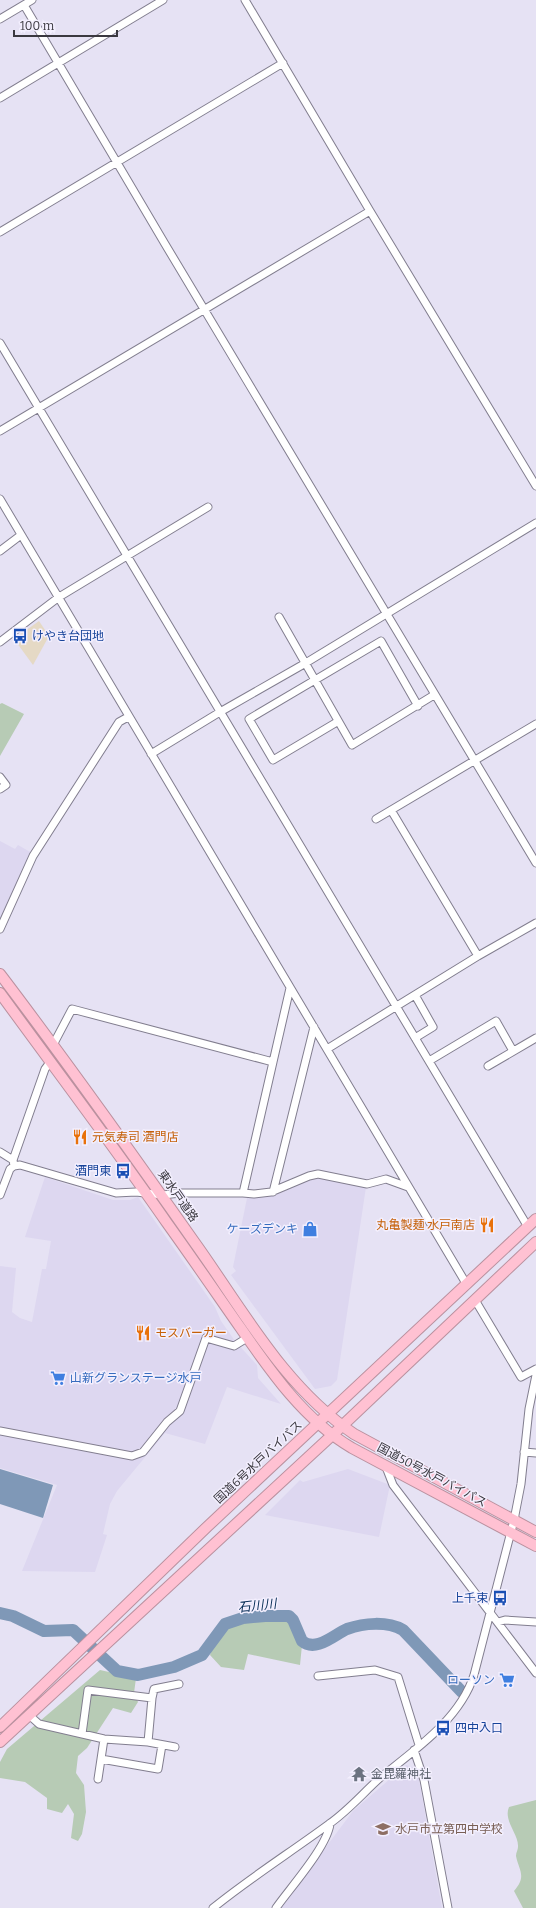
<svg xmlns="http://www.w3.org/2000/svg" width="536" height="1908" font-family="Bitter,'Noto Sans JP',serif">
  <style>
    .built { fill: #ddd7f0 }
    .industrial { fill: #e5d9c5 }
    .green { fill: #b7cbb5 }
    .water { fill: #7f98b7 }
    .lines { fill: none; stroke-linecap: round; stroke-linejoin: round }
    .river { stroke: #7f98b7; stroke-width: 12 }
    .minor-casing { stroke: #827e8f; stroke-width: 9 }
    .highway-casing { stroke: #ba919f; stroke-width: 12 }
    .minor { stroke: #fff; stroke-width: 7 }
    .highway { stroke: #ffc1d2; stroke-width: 10 }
    .labels { text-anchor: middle; stroke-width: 3; stroke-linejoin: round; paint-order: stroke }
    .transit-label { font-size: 12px; fill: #164399; stroke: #f3effe; text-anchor: start }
    .food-label { font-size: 12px; fill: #c56008; stroke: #f3effe; text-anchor: start }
    .street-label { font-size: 12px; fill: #3a383f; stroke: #f3effe }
    .shop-label { font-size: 12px; fill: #366cbe; stroke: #f3effe; text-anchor: end }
    .worship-label { font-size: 12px; fill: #5b616d; stroke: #f3effe; text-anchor: start }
    .education-label { font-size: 12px; fill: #785e54; stroke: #f3effe; text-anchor: start }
    .water-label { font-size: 13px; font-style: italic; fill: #052b54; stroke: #f3effe }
  </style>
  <rect width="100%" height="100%" fill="#e6e2f4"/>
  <path class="built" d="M 0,841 L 15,849 L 18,845 L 32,853 L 0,923 Z
    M 45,1177 L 113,1200 L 130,1200 L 138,1197 L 215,1307 L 221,1321 L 235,1341 L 257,1365 L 258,1378 L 281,1404 L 227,1387 L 205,1444 L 165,1433 L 117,1491 L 110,1504 L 103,1534 L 107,1535 L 95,1572 L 22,1571 L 57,1485 L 0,1468 L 0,1266 L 16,1268 L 12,1312 L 20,1318 L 32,1322 L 42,1269 L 46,1269 L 51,1241 L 25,1237 Z
    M 313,1177 L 324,1177 L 366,1187 L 337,1380 L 331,1386 L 315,1389 L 231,1275 L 236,1271 L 233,1267 L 247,1198 L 278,1194 Z
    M 348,1469 L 390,1485 L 379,1537 L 265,1515 L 300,1480 L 303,1482 Z
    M 406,1765 L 415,1768 L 418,1774 L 442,1908 L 280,1908 L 353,1811 Z"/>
  <path class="industrial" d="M 39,621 L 49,636 L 33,665 L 14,639 Z"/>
  <path class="green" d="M 2,703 L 24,714 L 0,756 L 0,704 Z
    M 283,1618 L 292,1622 L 298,1639 L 302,1645 L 300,1665 L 248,1654 L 244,1670 L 221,1667 L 210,1655 C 214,1645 219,1631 228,1625 C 240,1617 269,1619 283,1618 Z
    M 100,1670 L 136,1678 L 134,1693 L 138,1702 L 131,1713 L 113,1708 L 87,1748 L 78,1756 L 76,1773 L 84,1785 L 86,1812 L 82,1834 L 78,1841 L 71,1838 L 74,1814 L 68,1804 L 62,1813 L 47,1809 L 47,1798 L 25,1782 L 0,1778 L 0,1762 L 7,1749 Z
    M 536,1800 L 536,1908 L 523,1908 L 514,1891 C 527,1876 519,1871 516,1856 C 516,1852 518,1850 518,1847 C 519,1834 503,1821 509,1807 Z"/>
  <path class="water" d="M 0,1469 L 53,1485 L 43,1518 L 0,1504 Z"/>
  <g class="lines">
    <path class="river" d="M 0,1613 L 13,1616 L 44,1631 L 73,1630 L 117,1671 L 138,1675 L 174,1667 L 202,1655 L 225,1624 L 243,1618 L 265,1616 L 289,1616 L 293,1620 L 302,1641 C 316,1653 335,1634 347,1629 C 364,1623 387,1621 403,1630 L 462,1692"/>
    <g class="minor-casing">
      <path id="minor" d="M 245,0 L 370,211 L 536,486
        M 24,5 L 165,244 L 536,863
        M 0,19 L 32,0
        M 0,98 L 163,0
        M 0,232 L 283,63
        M 0,343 L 528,1227
        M 0,431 L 370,211
        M 0,499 L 467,1285
        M 0,551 L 21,535
        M 279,617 L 352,745 L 434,695
        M 0,642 L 59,597 L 208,507
        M 337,722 L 273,760 L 249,719 L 381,641 L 418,706
        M 151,754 L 220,712 L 304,664 L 536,523
        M 0,777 L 6,785 L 0,789
        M 391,810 L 478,956
        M 376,819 L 536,724
        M 0,929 L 33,856 L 119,722 L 128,717
        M 415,1038 L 433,1027 L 415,995
        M 53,1045 L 72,1009 L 273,1062 L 290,988
        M 327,1049 L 478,956 L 536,923
        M 429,1061 L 496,1021 L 513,1051
        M 488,1066 L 536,1038
        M 0,1152 L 13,1160
        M 14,1166 L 13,1160 L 45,1069 L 51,1061
        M 273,1192 L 314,1027
        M 243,1193 L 254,1194 L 271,1192 L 309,1176 L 318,1174 L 367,1184 L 386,1179 L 408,1187
        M 0,1195 L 10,1169 L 14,1166 L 20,1165 L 116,1193 L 136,1192 L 163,1195 L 180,1193 L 243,1193 L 273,1062
        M 475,1300 L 521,1377 L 536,1369
        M 0,1431 L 132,1456 L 143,1452 L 167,1422 L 180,1411 L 206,1338 L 234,1346 L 247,1338
        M 524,1452 L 536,1453
        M 386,1467 L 393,1485 L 536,1673
        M 498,1622 L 505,1620 L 536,1622
        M 318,1676 L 375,1670 L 398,1677 L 419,1745
        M 152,1698 L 154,1689 L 179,1684
        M 29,1715 L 39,1724 L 104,1739 L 148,1742 L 175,1747
        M 82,1734 L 88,1690 L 152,1698 L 148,1742
        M 414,1750 L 424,1780 L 448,1908
        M 101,1759 L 158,1769 L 162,1745
        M 98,1779 L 104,1739
        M 213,1908 C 250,1878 291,1852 329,1824 C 348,1811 364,1792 381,1777 C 416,1749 460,1719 474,1675 L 514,1520 L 521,1484 L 529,1409 L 536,1375
        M 276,1908 C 290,1888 327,1847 330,1824"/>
    </g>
    <g class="highway-casing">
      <path id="highway" d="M 0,974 C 67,1062 131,1152 195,1243 C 243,1310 284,1387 354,1434 L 536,1532
        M 0,993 C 56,1070 113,1145 167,1223 C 190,1255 212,1287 235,1320 C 267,1366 302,1419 352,1448 L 536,1546
        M 0,1727 L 208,1526 L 536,1219
        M 0,1742 L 342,1426 L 536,1242"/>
    </g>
    <use href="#minor" class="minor"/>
    <use href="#highway" class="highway"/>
  </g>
  <defs>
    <g id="bus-bare" transform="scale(1.2)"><path d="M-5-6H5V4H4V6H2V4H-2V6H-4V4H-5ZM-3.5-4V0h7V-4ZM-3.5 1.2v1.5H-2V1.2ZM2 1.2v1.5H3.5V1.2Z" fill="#1a4fb4" stroke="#f3effe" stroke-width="2.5" paint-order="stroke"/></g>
    <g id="restaurant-bare" transform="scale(1.2)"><path d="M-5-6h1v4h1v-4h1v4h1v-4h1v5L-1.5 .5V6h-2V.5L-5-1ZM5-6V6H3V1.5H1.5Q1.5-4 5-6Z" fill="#e8710a" stroke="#f3effe" stroke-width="2.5" paint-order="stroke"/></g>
    <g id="shop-bare" transform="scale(1.2)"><path d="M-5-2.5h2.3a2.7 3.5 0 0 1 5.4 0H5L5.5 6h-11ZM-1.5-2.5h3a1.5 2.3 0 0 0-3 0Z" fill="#3f7fe0" stroke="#f3effe" stroke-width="2.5" paint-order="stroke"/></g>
    <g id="supermarket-bare" transform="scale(1.2)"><path d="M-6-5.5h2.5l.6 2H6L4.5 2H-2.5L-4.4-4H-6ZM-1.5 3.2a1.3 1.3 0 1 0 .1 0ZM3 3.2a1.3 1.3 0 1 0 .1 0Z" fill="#3f7fe0" stroke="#f3effe" stroke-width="2.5" paint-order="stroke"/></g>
    <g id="temple-bare" transform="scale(1.2)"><path d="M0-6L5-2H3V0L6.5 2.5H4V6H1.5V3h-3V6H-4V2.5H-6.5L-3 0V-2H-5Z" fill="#6b7280" stroke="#f3effe" stroke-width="2.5" paint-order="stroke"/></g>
    <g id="school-bare" transform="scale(1.2)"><path d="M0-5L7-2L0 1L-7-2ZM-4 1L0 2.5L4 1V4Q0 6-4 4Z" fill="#8d6e63" stroke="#f3effe" stroke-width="2.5" paint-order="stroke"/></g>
  </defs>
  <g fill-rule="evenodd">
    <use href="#bus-bare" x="20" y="636"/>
    <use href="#restaurant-bare" x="80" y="1137"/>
    <use href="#bus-bare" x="123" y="1171"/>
    <use href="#restaurant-bare" x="487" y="1225"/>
    <use href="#shop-bare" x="310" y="1229"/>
    <use href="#restaurant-bare" x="143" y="1333"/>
    <use href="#supermarket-bare" x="58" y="1378"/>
    <use href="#bus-bare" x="500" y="1598"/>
    <use href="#supermarket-bare" x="507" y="1680"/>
    <use href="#bus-bare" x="443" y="1728"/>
    <use href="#temple-bare" x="359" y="1774"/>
    <use href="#school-bare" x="383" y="1829"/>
  </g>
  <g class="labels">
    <g class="transit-label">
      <text x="32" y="640">けやき台団地</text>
      <text x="111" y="1175" text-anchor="end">酒門東</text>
      <text x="488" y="1602" text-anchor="end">上千束</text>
      <text x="455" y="1732">四中入口</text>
    </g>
    <g class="food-label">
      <text x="92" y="1141">元気寿司 酒門店</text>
      <text x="475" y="1229" text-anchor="end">丸亀製麺 水戸南店</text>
      <text x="155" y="1337">モスバーガー</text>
    </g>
    <g class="street-label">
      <text transform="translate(178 1196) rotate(55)" y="4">東水戸道路</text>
      <text transform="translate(258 1462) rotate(-43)" y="4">国道6号水戸バイパス</text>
      <text transform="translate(432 1475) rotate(28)" y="4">国道50号水戸バイパス</text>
    </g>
    <g class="shop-label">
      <text x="298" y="1233">ケーズデンキ</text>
      <text x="70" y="1382" text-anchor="start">山新グランステージ水戸</text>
      <text x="495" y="1684">ローソン</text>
    </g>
    <g class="worship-label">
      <text x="371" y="1778">金毘羅神社</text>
    </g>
    <g class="education-label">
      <text x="395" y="1833">水戸市立第四中学校</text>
    </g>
    <g class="water-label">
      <text transform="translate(257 1605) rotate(-6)" y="5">石川川</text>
    </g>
  </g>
  <path d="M14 30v6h103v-6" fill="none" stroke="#3a383f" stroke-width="2"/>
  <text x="20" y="30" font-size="12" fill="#3a383f" stroke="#f3effe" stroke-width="3" paint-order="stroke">100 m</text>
</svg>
